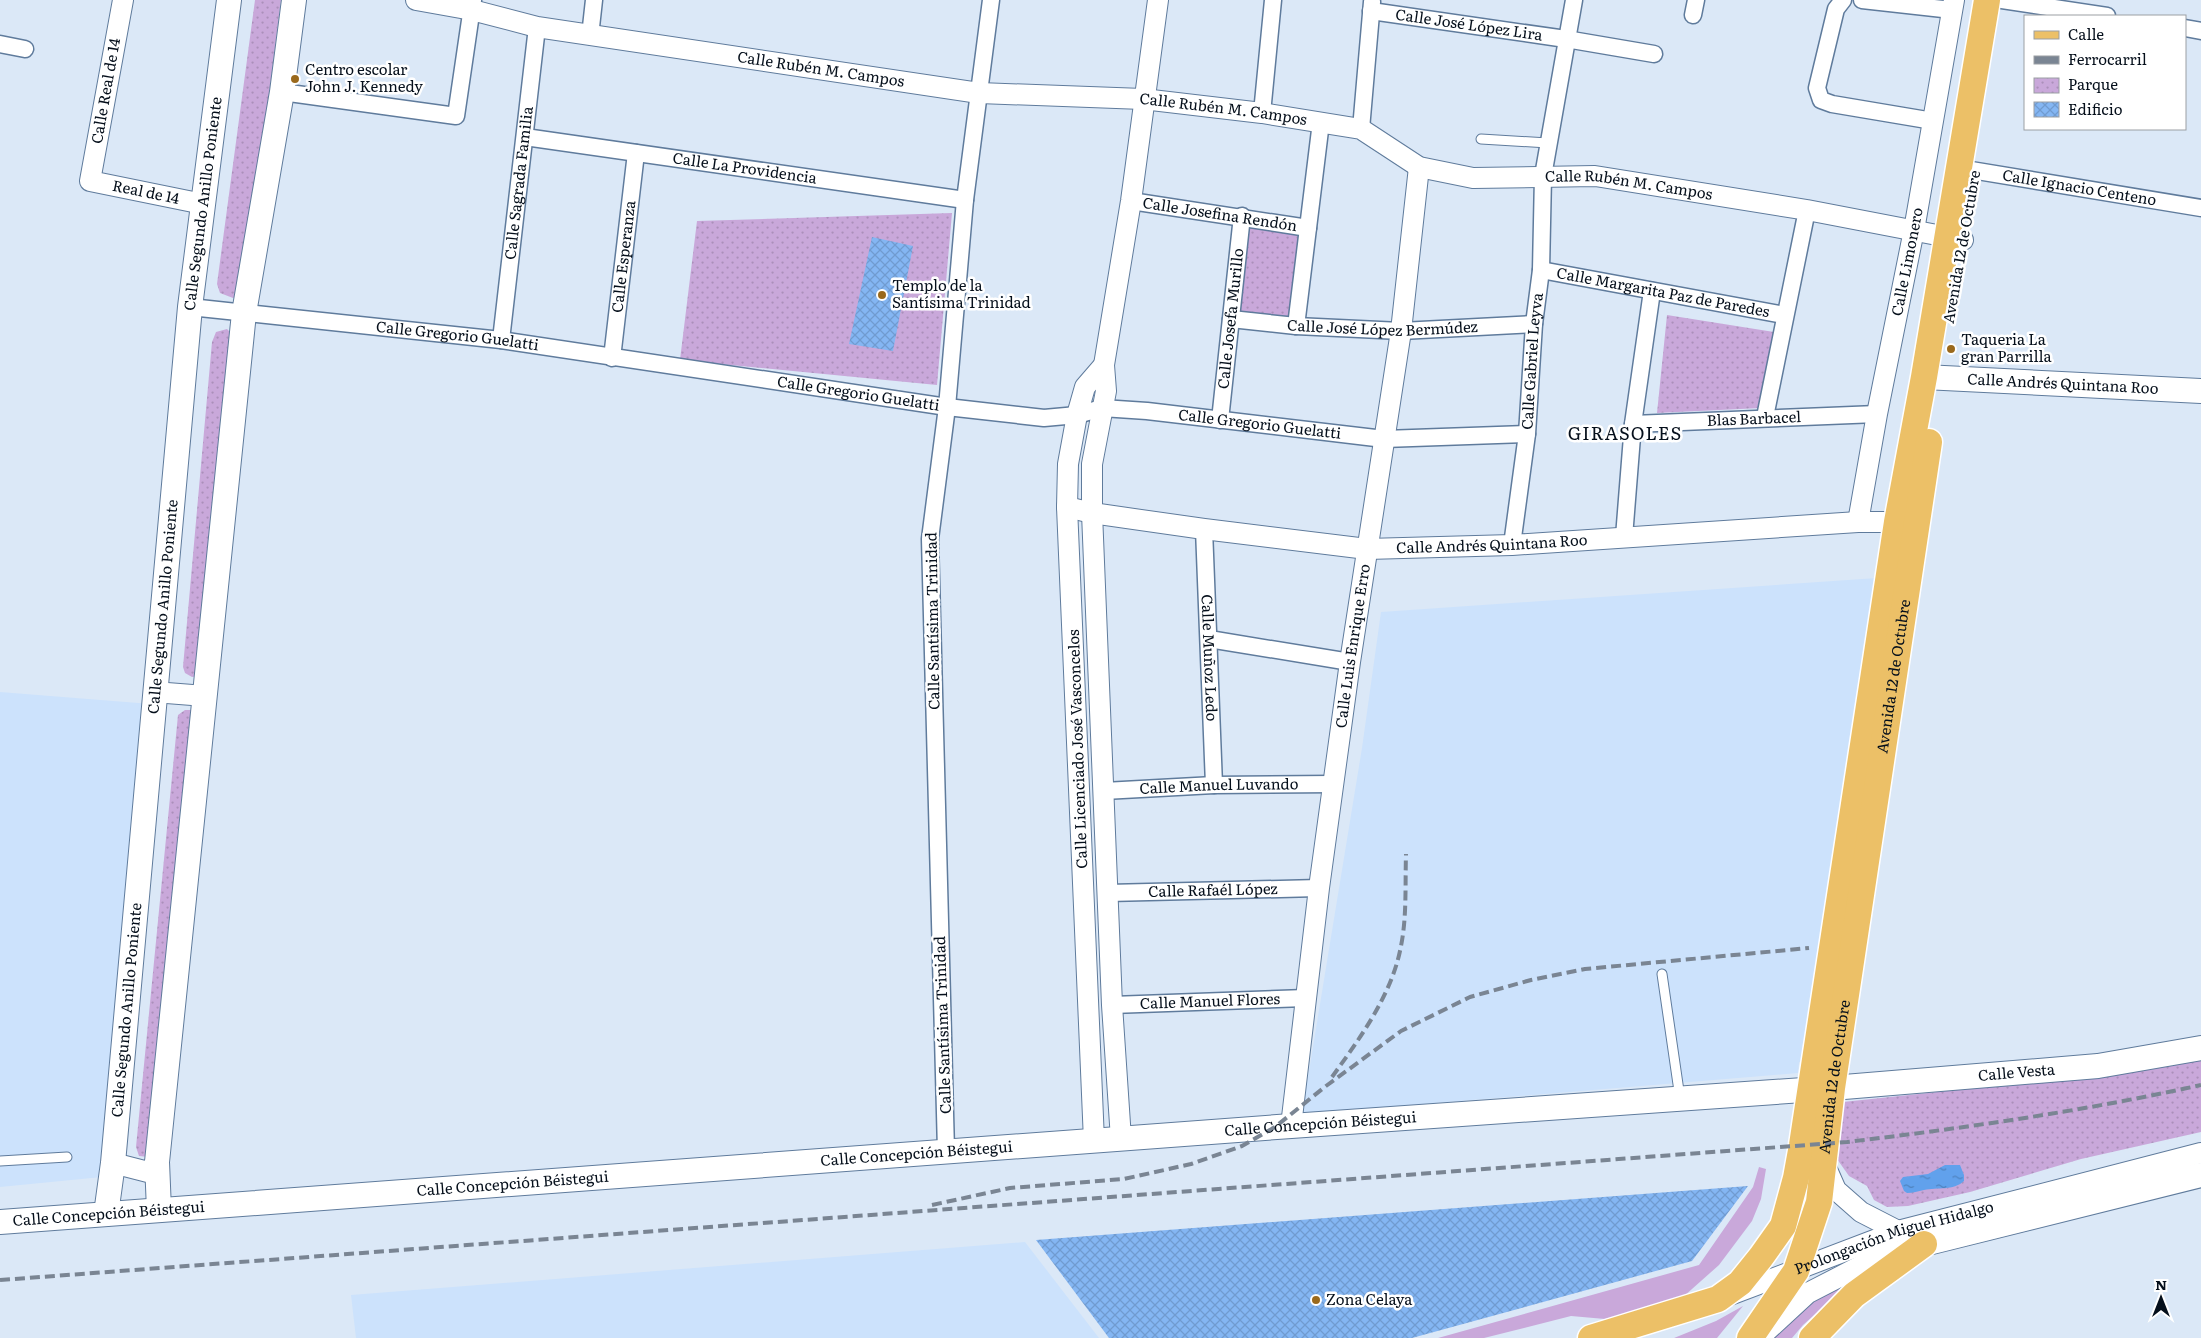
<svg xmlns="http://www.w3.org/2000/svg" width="2201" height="1338" font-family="Literata,serif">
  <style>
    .built { fill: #cce2fc }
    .green { fill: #c9a8da }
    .park { fill: url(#park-dots) }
    .water { fill: url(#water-ripples) }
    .building { fill: url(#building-cross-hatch) }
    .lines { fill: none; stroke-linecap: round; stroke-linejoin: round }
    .service-casing { stroke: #5f7b9c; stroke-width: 11 }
    .minor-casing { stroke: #5f7b9c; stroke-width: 19 }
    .tertiary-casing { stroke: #5f7b9c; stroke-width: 22 }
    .secondary-casing { stroke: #5f7b9c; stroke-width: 26 }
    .primary-casing { stroke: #fff; stroke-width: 29 }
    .service { stroke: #fff; stroke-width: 9 }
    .minor { stroke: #fff; stroke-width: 16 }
    .tertiary { stroke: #fff; stroke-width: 20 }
    .secondary { stroke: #fff; stroke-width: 24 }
    .primary { stroke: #ecc067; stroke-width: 26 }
    .rail { stroke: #7a8593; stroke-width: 4; stroke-dasharray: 10 5; stroke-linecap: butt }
    .poi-dot { fill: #9a691c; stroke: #fff; stroke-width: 2 }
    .labels { text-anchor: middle; stroke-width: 5; stroke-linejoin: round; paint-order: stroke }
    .street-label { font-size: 15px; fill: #050f1b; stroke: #fff }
    .poi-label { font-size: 15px; fill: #050f1b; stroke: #fff; text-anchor: start }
    .quarter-label { font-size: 18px; letter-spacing: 1px; fill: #050f1b; stroke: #fff }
  </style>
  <defs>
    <pattern id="park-dots" width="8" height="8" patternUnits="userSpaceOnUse" patternTransform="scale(1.25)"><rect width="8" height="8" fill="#c9a8da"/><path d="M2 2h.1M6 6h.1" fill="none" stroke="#ab8fba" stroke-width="1.8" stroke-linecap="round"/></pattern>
    <pattern id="water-ripples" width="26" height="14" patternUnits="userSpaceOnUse" patternTransform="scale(1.25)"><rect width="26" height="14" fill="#61a1ec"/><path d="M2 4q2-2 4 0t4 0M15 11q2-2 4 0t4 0" fill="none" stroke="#4e82be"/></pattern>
    <pattern id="building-cross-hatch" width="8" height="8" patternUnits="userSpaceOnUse" patternTransform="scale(1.25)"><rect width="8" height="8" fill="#84b6f3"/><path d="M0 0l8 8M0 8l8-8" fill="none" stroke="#709bd0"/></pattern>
  </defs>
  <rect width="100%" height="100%" fill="#dbe8f7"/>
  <path class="built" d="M 1877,578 L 1805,1061 L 1799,1062 L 1798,1073 L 1302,1114 L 1362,748 L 1381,612 Z
    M 0,692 L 151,704 L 102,1177 L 0,1187 Z
    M 1025,1242 L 1099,1338 L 356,1338 L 351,1295 Z"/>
  <path class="green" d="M 1759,1167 L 1766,1169 L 1761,1199 L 1752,1221 L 1719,1265 L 1683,1297 L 1634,1313 L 1605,1319 L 1571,1316 L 1484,1338 L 1438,1338 L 1699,1265 L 1753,1187 Z
    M 1846,1283 L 1846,1287 L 1803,1325 L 1792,1338 L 1771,1338 C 1793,1318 1817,1295 1846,1283 Z
    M 1743,1306 L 1717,1338 L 1674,1338 L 1716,1321 Z"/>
  <path class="park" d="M 255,0 L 281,0 L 244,292 L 233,298 L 220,293 L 217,284 Z
    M 952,213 L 937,385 L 680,360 L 697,221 Z
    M 1248,220 L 1303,233 L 1292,323 L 1239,317 Z
    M 1667,315 L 1774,332 L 1761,408 L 1657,413 Z
    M 227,329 L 233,335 L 200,676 L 192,677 L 185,673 L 183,667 L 212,342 L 216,332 Z
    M 185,710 L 194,710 L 149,1157 L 139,1156 L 136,1147 L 178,715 Z
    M 2201,1059 L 2201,1132 L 2081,1159 L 1970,1192 L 1908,1206 L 1887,1207 L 1874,1200 L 1867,1186 L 1849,1176 L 1837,1159 L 1843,1102 L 2154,1069 Z"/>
  <path class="water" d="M 1945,1165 L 1960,1165 L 1964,1175 L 1964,1181 C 1953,1191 1938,1187 1924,1190 C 1918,1191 1913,1193 1907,1193 L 1904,1191 L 1900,1181 L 1903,1177 L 1928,1174 Z"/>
  <path class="building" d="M 872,237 L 913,246 L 893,351 L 849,344 Z
    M 1748,1186 L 1692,1261 L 1412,1338 L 1109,1338 L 1036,1240 Z"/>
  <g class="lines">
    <g class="service-casing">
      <path id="service" d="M 1481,139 L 1548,143
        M 1662,974 L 1680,1098
        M 0,1161 L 67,1157"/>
    </g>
    <g class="minor-casing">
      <g id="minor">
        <path d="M 1843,0 L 1836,9 L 1817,88 L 1821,100 L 1832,104 L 1933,121"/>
        <path d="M 1862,0 L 1952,10"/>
        <path d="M 2002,0 L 2107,16"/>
        <path id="s1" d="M 1371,11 L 1566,39 L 1654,54"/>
        <path d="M 1693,15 L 1696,0"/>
        <path d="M 2185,28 L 2201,31"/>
        <path d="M 590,36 L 594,0"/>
        <path d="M 0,44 L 25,49"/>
        <path d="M 282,92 L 456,116 L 473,0"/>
        <path d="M 1262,113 L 1273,0"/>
        <path d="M 1361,129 L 1372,2"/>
        <path id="s2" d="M 525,137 L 965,200"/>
        <path id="s3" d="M 1959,168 L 2201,208"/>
        <path id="s4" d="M 1131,201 L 1308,228"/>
        <path id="s5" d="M 1541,270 L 1784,315"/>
        <path id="s6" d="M 190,307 L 501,340 L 947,407 L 1044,418 L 1077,415 L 1102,408 L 1147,411 L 1384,439 L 1527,434"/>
        <path id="s7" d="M 1231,319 L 1296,326 L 1401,331 L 1534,324"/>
        <path d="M 1296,326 L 1321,122"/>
        <path id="s8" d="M 501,340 L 537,27"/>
        <path id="s9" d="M 612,358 L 636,153"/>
        <path d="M 1765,417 L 1807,210"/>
        <path id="s10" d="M 1220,420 L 1242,216"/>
        <path id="s11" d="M 1633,424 L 1877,414"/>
        <path id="s12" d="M 1204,529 L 1214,785"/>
        <path d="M 1624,537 L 1633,424 L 1652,291"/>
        <path id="s13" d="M 1512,545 L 1527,434 L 1534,324 L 1541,270 L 1543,176 L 1574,0"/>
        <path d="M 1209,639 L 1350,662"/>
        <path id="s14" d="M 1104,791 L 1214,785 L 1334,784"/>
        <path id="s15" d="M 1108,893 L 1319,888"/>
        <path id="s16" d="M 1112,1005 L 1306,998"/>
        <path d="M 946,1151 L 930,539 L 947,407 L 965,200 L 991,0"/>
      </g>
    </g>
    <g class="tertiary-casing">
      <g id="tertiary">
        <path id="s17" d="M 123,0 L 90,181 L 203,204"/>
        <path id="s18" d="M 416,0 L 472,10 L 537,27 L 979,93 L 1143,99 L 1262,113 L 1361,129 L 1419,167 L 1473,178 L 1595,176 L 1807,210 L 1963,240"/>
        <path id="s19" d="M 1067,507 L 1092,513 L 1204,529 L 1367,549 L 1512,545 L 1858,522 L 1911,522"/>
        <path id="s20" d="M 1858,522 L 1877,414 L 1914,230 L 1954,0"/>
        <path d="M 154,692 L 205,696"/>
        <path id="s21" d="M 1291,1126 L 1319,888 L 1350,662 L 1401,331 L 1419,167"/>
        <path d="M 1121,1139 L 1112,1005 L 1092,513 L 1092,464 L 1106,391 L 1104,365 L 1131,201 L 1158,0"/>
        <path d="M 1094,1141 L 1067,507 L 1068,464 L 1077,415 L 1085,387 L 1104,365"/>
        <path d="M 113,1163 L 148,1172 L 157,1162"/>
        <path d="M 1825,1165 L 1836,1190 L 1861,1212 L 1898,1231"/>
        <path id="s22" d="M 1730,1295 L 1898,1231 L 2201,1153"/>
        <path d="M 1759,1338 L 1808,1293 L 1874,1259 L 1912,1247"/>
      </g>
    </g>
    <g class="secondary-casing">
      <g id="secondary">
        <path id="s23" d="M 1924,377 L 2201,391"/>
        <path d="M 159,1210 L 157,1162 L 244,313 L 282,92 L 294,0"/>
        <path id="s24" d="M 106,1214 L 113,1163 L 190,307 L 229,0"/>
        <path id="s25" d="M 0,1222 L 1291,1126 L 1832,1088 L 2098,1066 L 2201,1048"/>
        <path d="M 1924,1244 L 2201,1175"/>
      </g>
    </g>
    <g class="primary-casing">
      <g id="primary">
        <path d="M 1591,1338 L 1718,1299 L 1740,1283 L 1761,1257 L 1783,1226 L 1796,1178 L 1802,1145 L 1897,522 L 1924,377 L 1987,0"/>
        <path id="s26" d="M 1750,1338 L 1796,1271 L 1819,1202 L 1832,1088 L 1929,442"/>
        <path d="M 1812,1338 L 1854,1295 L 1924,1244"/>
      </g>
    </g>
    <use href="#service" class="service"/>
    <use href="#minor" class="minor"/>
    <use href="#tertiary" class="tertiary"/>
    <use href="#secondary" class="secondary"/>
    <use href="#primary" class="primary"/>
    <path class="rail" d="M 1332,1077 C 1360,1038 1392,995 1401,946 C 1407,916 1405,884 1406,854
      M 932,1205 L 1010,1188 L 1124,1179 L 1191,1164 L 1242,1146 L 1275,1127 L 1326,1086 L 1401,1031 L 1470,997 L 1531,980 L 1585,969 L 1809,948
      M 0,1280 L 1847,1142 C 1965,1128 2084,1111 2201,1085"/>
  </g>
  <g class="poi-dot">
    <circle cx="295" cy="79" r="5"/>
    <circle cx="882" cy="295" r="5"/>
    <circle cx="1951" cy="349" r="5"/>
    <circle cx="1316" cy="1300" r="5"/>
  </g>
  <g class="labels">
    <g class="street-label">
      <text dy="5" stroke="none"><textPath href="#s1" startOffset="99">Calle José López Lira</textPath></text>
      <text dy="5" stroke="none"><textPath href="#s18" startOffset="411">Calle Rubén M. Campos</textPath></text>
      <text transform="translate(106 91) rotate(-80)" y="5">Calle Real de 14</text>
      <text dy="5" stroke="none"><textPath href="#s18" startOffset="816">Calle Rubén M. Campos</textPath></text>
      <text dy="5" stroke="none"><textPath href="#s2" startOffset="222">Calle La Providencia</textPath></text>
      <text dy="5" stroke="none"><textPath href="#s8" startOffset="158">Calle Sagrada Familia</textPath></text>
      <text dy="5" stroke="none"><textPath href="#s18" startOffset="1236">Calle Rubén M. Campos</textPath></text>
      <text dy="5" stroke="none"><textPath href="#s3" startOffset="122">Calle Ignacio Centeno</textPath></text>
      <text dy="5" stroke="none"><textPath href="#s17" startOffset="241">Real de 14</textPath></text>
      <text dy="5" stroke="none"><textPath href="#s24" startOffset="1015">Calle Segundo Anillo Poniente</textPath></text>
      <text dy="5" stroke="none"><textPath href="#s4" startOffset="90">Calle Josefina Rendón</textPath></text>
      <text transform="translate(1962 247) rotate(-80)" y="5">Avenida 12 de Octubre</text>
      <text dy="5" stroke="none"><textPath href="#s9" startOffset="102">Calle Esperanza</textPath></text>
      <text dy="5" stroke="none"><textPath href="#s20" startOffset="265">Calle Limonero</textPath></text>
      <text dy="5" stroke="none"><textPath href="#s5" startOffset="124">Calle Margarita Paz de Paredes</textPath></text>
      <text dy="5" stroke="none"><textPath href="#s10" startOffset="102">Calle Josefa Murillo</textPath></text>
      <text dy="5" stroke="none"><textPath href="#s7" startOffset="152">Calle José López Bermúdez</textPath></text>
      <text dy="5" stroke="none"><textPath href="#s6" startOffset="269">Calle Gregorio Guelatti</textPath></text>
      <text dy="5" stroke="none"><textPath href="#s13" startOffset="185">Calle Gabriel Leyva</textPath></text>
      <text dy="5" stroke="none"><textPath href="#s23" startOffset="139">Calle Andrés Quintana Roo</textPath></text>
      <text dy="5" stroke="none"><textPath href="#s6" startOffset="674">Calle Gregorio Guelatti</textPath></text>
      <text dy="5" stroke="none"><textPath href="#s11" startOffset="121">Blas Barbacel</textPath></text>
      <text dy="5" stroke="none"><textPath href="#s6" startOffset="1079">Calle Gregorio Guelatti</textPath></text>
      <text dy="5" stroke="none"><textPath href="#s19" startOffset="428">Calle Andrés Quintana Roo</textPath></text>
      <text dy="5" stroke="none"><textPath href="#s24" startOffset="610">Calle Segundo Anillo Poniente</textPath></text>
      <text transform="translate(933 621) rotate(-91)" y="5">Calle Santísima Trinidad</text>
      <text dy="5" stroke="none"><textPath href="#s21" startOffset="484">Calle Luis Enrique Erro</textPath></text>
      <text dy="5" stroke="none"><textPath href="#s12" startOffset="129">Calle Muñoz Ledo</textPath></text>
      <text dy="5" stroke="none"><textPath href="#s26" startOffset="685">Avenida 12 de Octubre</textPath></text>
      <text transform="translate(1078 749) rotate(-92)" y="5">Calle Licenciado José Vasconcelos</text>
      <text dy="5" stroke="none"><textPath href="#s14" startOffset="115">Calle Manuel Luvando</textPath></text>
      <text dy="5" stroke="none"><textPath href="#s15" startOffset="105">Calle Rafaél López</textPath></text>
      <text dy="5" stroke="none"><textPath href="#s16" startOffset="98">Calle Manuel Flores</textPath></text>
      <text dy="5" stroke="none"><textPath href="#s24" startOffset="205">Calle Segundo Anillo Poniente</textPath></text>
      <text transform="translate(943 1025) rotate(-92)" y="5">Calle Santísima Trinidad</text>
      <text dy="5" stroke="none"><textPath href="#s25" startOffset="2022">Calle Vesta</textPath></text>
      <text dy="5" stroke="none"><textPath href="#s26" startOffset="280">Avenida 12 de Octubre</textPath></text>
      <text dy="5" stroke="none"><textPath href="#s25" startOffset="1324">Calle Concepción Béistegui</textPath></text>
      <text dy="5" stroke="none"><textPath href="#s25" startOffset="919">Calle Concepción Béistegui</textPath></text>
      <text dy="5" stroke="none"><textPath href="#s25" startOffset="514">Calle Concepción Béistegui</textPath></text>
      <text dy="5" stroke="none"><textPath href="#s25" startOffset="109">Calle Concepción Béistegui</textPath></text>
      <text dy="5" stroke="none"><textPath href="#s22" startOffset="174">Prolongación Miguel Hidalgo</textPath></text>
    </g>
    <g class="poi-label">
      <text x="305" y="75">Centro escolar<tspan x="305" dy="17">John J. Kennedy</tspan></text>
      <text x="892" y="291">Templo de la<tspan x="892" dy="17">Santísima Trinidad</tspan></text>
      <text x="1961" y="345">Taqueria La<tspan x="1961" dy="17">gran Parrilla</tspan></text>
      <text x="1326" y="1305">Zona Celaya</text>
    </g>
    <g class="quarter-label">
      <text x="1625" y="440">GIRASOLES</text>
    </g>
  </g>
  <rect x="2024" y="15" width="162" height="115" fill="#ffffff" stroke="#9b9fa4"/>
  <rect x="2034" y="31" width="25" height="8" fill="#ecc067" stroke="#9b9fa4"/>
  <text x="2068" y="40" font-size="15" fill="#050f1b">Calle</text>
  <rect x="2034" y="56" width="25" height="8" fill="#7a8593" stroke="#9b9fa4"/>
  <text x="2068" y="65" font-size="15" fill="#050f1b">Ferrocarril</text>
  <rect x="2034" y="78" width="25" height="15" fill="url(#park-dots)" stroke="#9b9fa4"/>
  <text x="2068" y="90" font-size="15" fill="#050f1b">Parque</text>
  <rect x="2034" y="102" width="25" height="15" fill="url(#building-cross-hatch)" stroke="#9b9fa4"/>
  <text x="2068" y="115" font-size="15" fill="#050f1b">Edificio</text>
  <g transform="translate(2161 1298)" stroke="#ffffff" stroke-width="4" paint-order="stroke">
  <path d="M0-4L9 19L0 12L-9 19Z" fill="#050f1b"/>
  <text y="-8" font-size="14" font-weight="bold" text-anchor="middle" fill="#050f1b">N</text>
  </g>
</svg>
